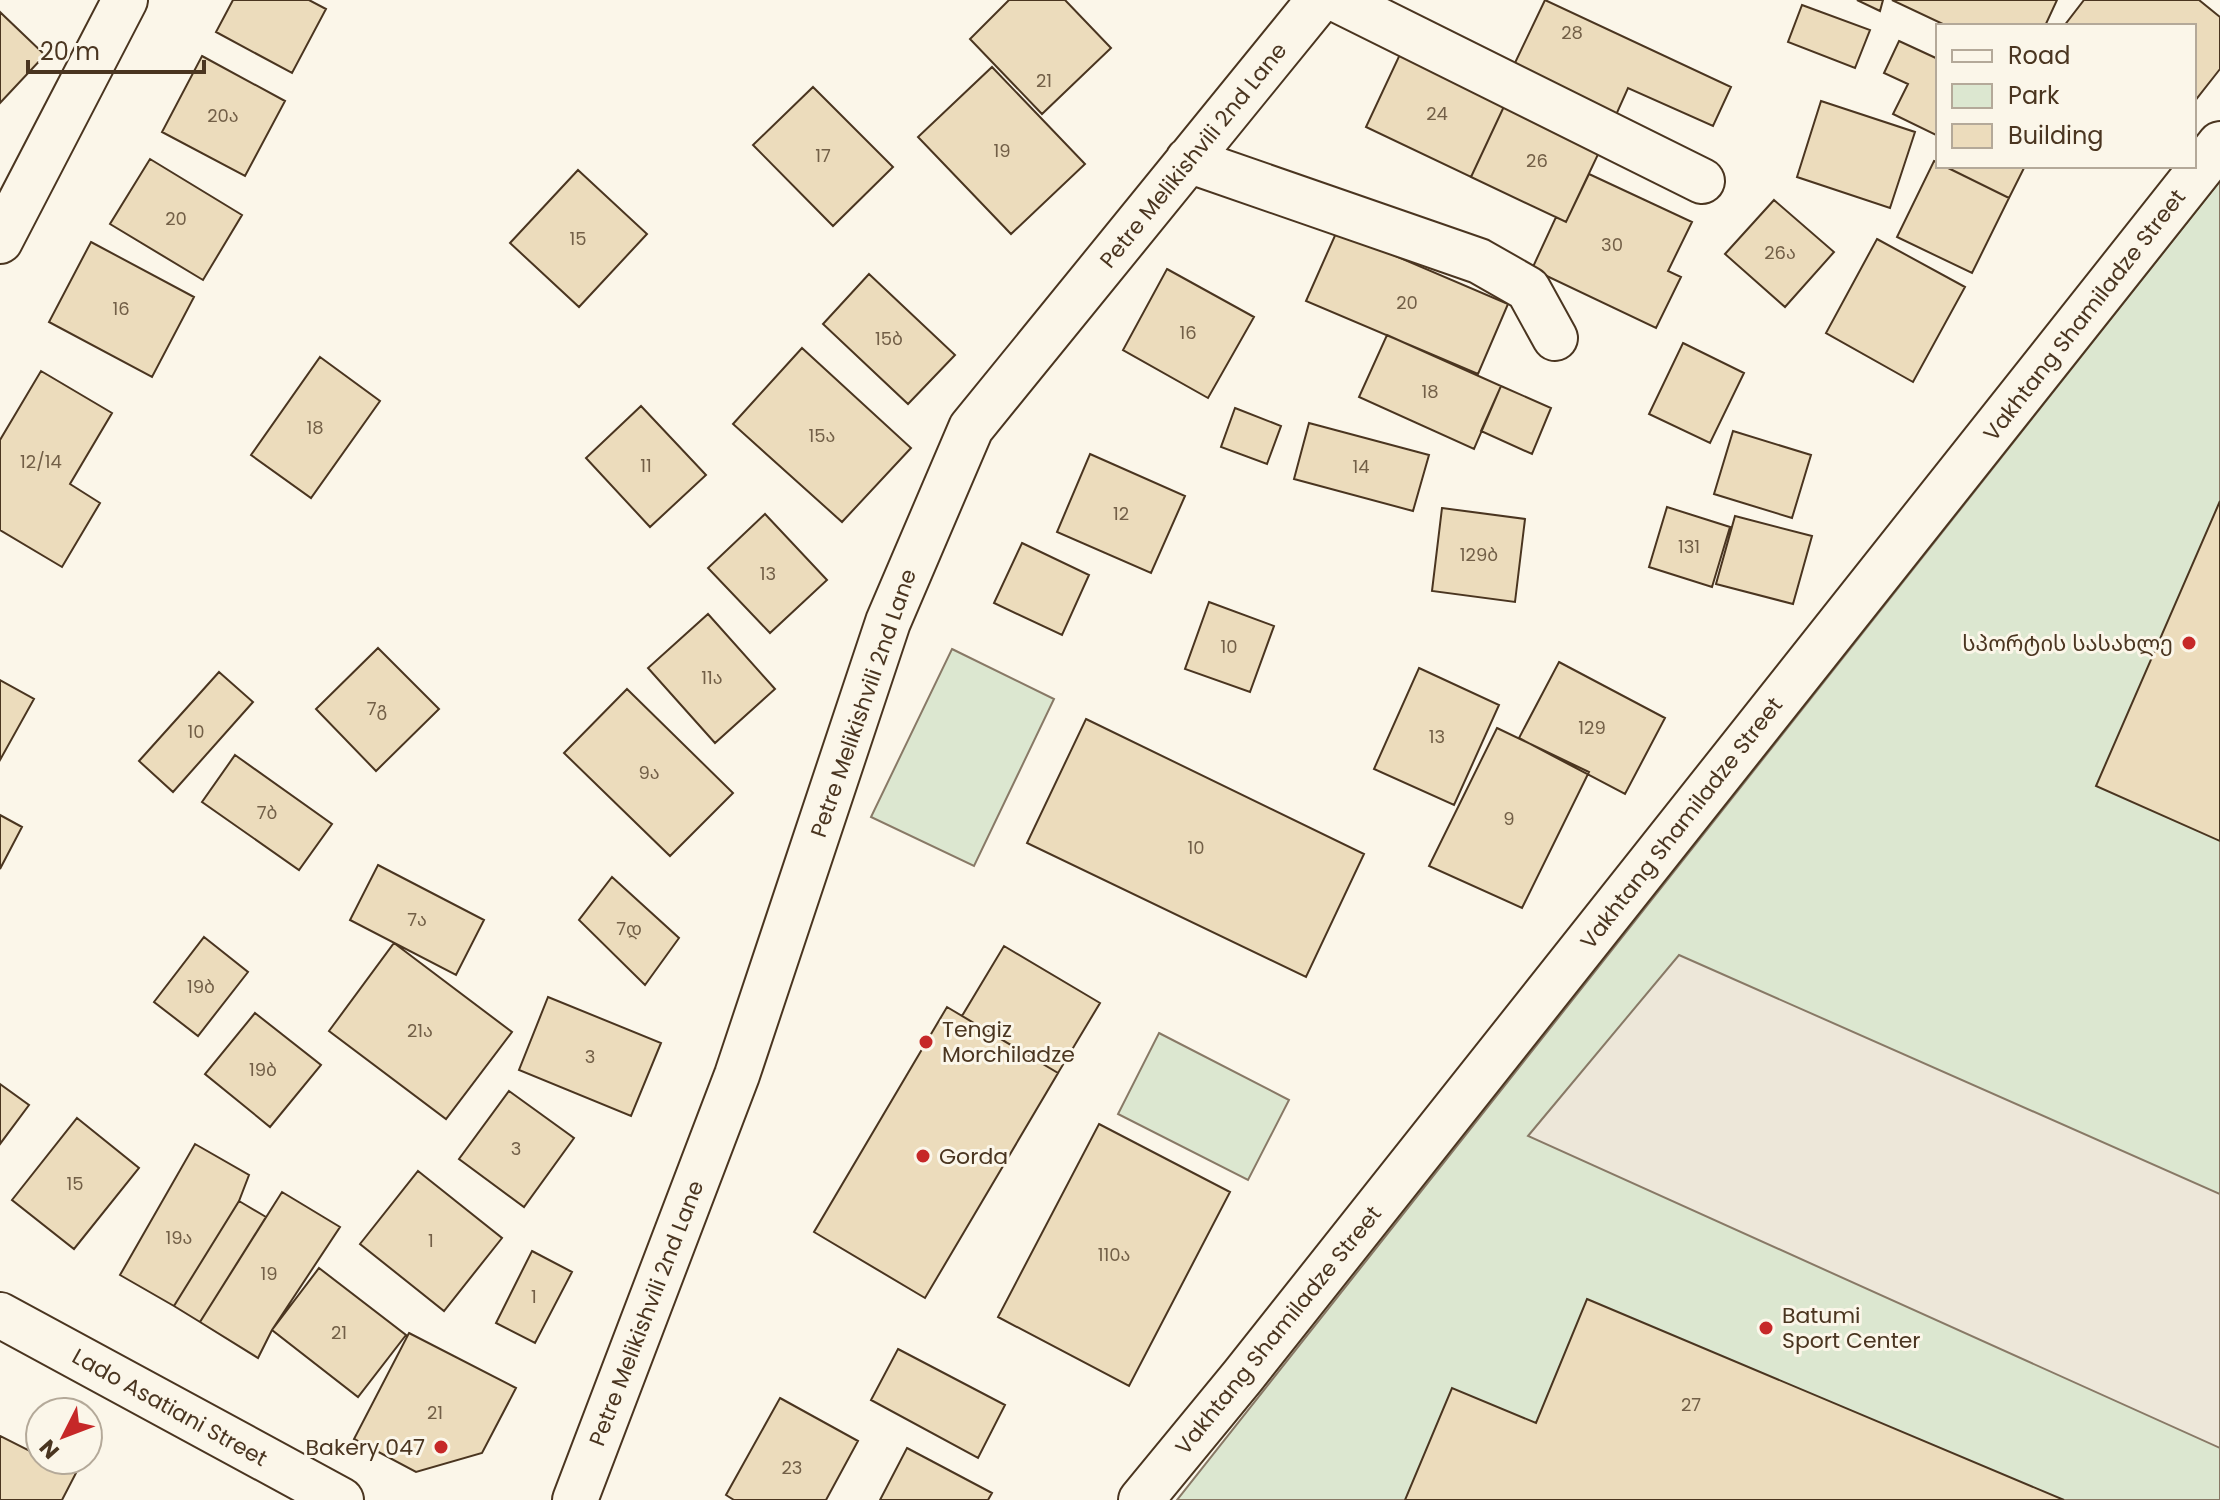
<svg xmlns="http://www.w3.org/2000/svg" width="2220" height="1500" font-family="Poppins,'Noto Sans Georgian',sans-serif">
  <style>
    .green { fill: #dce7d0; stroke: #887966; stroke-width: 2 }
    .parking { fill: #ede7d9; stroke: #887966; stroke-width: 2 }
    .building { fill: #ecdcbc; stroke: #4a3520; stroke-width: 2 }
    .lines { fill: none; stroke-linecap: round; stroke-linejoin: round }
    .minor-casing { stroke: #4a3520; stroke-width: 48 }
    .minor { stroke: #fbf6e9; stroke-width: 44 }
    .poi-dot { fill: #c62828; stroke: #fbf6e9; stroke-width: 3 }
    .labels { text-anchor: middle; stroke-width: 6; stroke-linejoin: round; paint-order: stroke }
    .number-label { font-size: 18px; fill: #725f47 }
    .street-label { font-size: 22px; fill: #4a3520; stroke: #fbf6e9 }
    .poi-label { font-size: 22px; fill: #4a3520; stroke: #fbf6e9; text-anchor: start }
  </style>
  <rect width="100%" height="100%" fill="#fbf6e9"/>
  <path class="green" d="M 2220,181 L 2220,1500 L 1177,1500 Z
    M 952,649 L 1054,699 L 974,866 L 871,817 Z
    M 1159,1033 L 1289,1100 L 1248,1180 L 1118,1114 Z"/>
  <path class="parking" d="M 1679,955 L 2220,1194 L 2220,1448 L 1528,1136 Z"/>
  <path class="building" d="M 233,0 L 309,0 L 326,9 L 292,73 L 216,32 Z
    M 1009,0 L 1065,0 L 1111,48 L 1042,114 L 970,39 Z
    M 1545,0 L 1731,87 L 1713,126 L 1628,88 L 1616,115 L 1513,67 Z
    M 1857,0 L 1883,0 L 1880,11 Z
    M 1892,0 L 2057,0 L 2045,26 L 1947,26 Z
    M 2084,0 L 2199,0 L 2220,17 L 2220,69 L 2194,102 L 2194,26 L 2064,26 Z
    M 1802,5 L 1870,30 L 1855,68 L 1788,42 Z
    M 0,12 L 45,55 L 0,103 Z
    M 1899,41 L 1938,59 L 1938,136 L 1893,114 L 1908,84 L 1884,73 Z
    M 1402,50 L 1507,100 L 1471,177 L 1366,127 Z
    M 202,56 L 285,101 L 245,176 L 162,132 Z
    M 992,67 L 1085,164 L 1011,234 L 918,137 Z
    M 813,87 L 893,167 L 833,226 L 753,145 Z
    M 1507,100 L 1602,146 L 1566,222 L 1471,177 Z
    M 1821,101 L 1915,132 L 1890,208 L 1797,177 Z
    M 150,159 L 242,215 L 203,280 L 110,224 Z
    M 1934,161 L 2009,198 L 1972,273 L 1897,237 Z
    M 1944,166 L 2025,166 L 2009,198 Z
    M 578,170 L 647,234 L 579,307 L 510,243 Z
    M 1589,174 L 1692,222 L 1668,271 L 1681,277 L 1656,328 L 1532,269 L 1556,217 L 1566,222 Z
    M 1774,200 L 1834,252 L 1785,307 L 1725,254 Z
    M 1337,231 L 1508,304 L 1478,374 L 1306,301 Z
    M 1877,239 L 1965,287 L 1913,382 L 1826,333 Z
    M 91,242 L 194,297 L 152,377 L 49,322 Z
    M 1167,269 L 1254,317 L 1208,398 L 1123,350 Z
    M 869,274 L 955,355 L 908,404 L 823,324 Z
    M 1387,335 L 1501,386 L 1474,449 L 1359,397 Z
    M 1683,343 L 1744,373 L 1710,443 L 1649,414 Z
    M 802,348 L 911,448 L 842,522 L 733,424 Z
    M 320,357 L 380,401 L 311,498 L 251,455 Z
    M 41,371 L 112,413 L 70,484 L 100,503 L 62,567 L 0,530 L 0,440 Z
    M 1501,386 L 1551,408 L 1532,454 L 1481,431 Z
    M 641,406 L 706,475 L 650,527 L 586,458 Z
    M 1235,408 L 1281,426 L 1267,464 L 1221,447 Z
    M 1309,423 L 1429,455 L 1413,511 L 1294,479 Z
    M 1733,431 L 1811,455 L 1792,518 L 1714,494 Z
    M 1090,454 L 1185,496 L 1151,573 L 1057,532 Z
    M 2220,501 L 2220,841 L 2096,786 Z
    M 1667,507 L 1730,527 L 1712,587 L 1649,567 Z
    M 1442,508 L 1525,519 L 1515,602 L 1432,591 Z
    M 765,514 L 827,580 L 770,633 L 708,568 Z
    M 1735,516 L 1812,536 L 1793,604 L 1716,584 Z
    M 1022,543 L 1089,575 L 1062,635 L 994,603 Z
    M 1209,602 L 1274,626 L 1250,692 L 1185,669 Z
    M 708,614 L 775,689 L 715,743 L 648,668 Z
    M 378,648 L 439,709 L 376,771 L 316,709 Z
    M 1559,662 L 1665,718 L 1625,794 L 1519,738 Z
    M 1419,668 L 1499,705 L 1454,805 L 1374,769 Z
    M 219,672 L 253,702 L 173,792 L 139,761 Z
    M 0,680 L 34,699 L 0,760 Z
    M 627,689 L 733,793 L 670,856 L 564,753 Z
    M 1086,719 L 1364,854 L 1306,977 L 1027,843 Z
    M 1497,728 L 1589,772 L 1522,908 L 1429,866 Z
    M 235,755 L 332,824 L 299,870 L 202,802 Z
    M 0,815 L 22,827 L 0,869 Z
    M 378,865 L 484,920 L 456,975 L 350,920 Z
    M 612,877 L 679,938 L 645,985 L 579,920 Z
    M 204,937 L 248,972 L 198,1036 L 154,1002 Z
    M 394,943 L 512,1032 L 446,1119 L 329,1031 Z
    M 1004,946 L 1100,1003 L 1058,1073 L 962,1016 Z
    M 548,997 L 661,1043 L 631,1116 L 519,1070 Z
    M 947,1007 L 1058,1073 L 925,1298 L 814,1232 Z
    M 255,1013 L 321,1065 L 270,1127 L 205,1074 Z
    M 0,1084 L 29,1105 L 0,1144 Z
    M 509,1091 L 574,1138 L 524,1207 L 459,1159 Z
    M 77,1118 L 139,1168 L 74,1249 L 12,1200 Z
    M 1099,1124 L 1230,1192 L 1129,1386 L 998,1317 Z
    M 195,1144 L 249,1175 L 239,1201 L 174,1306 L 120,1275 Z
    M 418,1171 L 502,1238 L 444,1311 L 360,1244 Z
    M 282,1192 L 340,1227 L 272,1330 L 258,1358 L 200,1322 Z
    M 239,1201 L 266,1217 L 200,1322 L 174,1306 Z
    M 532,1251 L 572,1272 L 535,1343 L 496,1323 Z
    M 319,1268 L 406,1335 L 358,1397 L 272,1330 Z
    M 1587,1299 L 2064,1500 L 1405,1500 L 1452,1388 L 1536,1423 Z
    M 409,1333 L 516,1388 L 482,1453 L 416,1472 L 354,1439 Z
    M 898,1349 L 1005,1405 L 978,1458 L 871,1400 Z
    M 780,1398 L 858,1441 L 826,1500 L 734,1500 L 726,1495 Z
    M 0,1436 L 40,1456 L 40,1460 L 49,1460 L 76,1473 L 62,1500 L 0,1500 Z
    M 907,1448 L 992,1493 L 988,1500 L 880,1500 Z"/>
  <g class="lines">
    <g class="minor-casing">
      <path id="minor" d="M 1338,0 L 1702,181
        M 1188,160 L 1479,261 L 1528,289 L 1555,338
        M 0,241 L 125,0
        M 0,1315 L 341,1500
        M 575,1500 L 737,1075 L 888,622 L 971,428 L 1319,0
        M 1141,1500 L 1243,1376 L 2220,144"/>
    </g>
    <use href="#minor" class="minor"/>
  </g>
  <g class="poi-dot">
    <circle cx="2189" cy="643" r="8"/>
    <circle cx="926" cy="1042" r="8"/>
    <circle cx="923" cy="1156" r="8"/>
    <circle cx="1766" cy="1328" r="8"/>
    <circle cx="441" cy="1447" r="8"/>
  </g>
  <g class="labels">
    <g class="number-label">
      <text x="1572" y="39">28</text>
      <text x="1044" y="87">21</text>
      <text x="1437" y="120">24</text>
      <text x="223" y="122">20ა</text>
      <text x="1002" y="157">19</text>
      <text x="823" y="162">17</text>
      <text x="1537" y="167">26</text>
      <text x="176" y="225">20</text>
      <text x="578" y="245">15</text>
      <text x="1612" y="251">30</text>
      <text x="1780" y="259">26ა</text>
      <text x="1407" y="309">20</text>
      <text x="121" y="315">16</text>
      <text x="1188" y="339">16</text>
      <text x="889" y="345">15ბ</text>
      <text x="1430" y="398">18</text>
      <text x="315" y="434">18</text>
      <text x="822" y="442">15ა</text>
      <text x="41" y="468">12/14</text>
      <text x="646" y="472">11</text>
      <text x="1361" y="473">14</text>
      <text x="1121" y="520">12</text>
      <text x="1689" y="553">131</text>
      <text x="1479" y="561">129ბ</text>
      <text x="768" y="580">13</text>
      <text x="1229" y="653">10</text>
      <text x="712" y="684">11ა</text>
      <text x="377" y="715">7გ</text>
      <text x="1592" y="734">129</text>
      <text x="196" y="738">10</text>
      <text x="1437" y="743">13</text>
      <text x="649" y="779">9ა</text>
      <text x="267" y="819">7ბ</text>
      <text x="1509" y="825">9</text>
      <text x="1196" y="854">10</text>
      <text x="417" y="926">7ა</text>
      <text x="629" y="935">7დ</text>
      <text x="201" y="993">19ბ</text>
      <text x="420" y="1037">21ა</text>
      <text x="590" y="1063">3</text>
      <text x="263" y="1076">19ბ</text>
      <text x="516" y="1155">3</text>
      <text x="75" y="1190">15</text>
      <text x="179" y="1244">19ა</text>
      <text x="431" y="1247">1</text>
      <text x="1114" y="1261">110ა</text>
      <text x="269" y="1280">19</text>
      <text x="534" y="1303">1</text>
      <text x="339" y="1339">21</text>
      <text x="1691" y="1411">27</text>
      <text x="435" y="1419">21</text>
      <text x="792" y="1474">23</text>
    </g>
    <g class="street-label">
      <text transform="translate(1193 155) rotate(-51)" y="8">Petre Melikishvili 2nd Lane</text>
      <text transform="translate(2084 315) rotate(-52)" y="8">Vakhtang Shamiladze Street</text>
      <text transform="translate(863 703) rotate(-71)" y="8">Petre Melikishvili 2nd Lane</text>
      <text transform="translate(1681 823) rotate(-52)" y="8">Vakhtang Shamiladze Street</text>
      <text transform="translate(646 1313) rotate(-69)" y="8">Petre Melikishvili 2nd Lane</text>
      <text transform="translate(1278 1330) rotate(-51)" y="8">Vakhtang Shamiladze Street</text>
      <text transform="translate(170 1407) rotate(29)" y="8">Lado Asatiani Street</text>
    </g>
    <g class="poi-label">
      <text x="2173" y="651" text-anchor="end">სპორტის სასახლე</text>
      <text x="942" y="1037">Tengiz<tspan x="942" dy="25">Morchiladze</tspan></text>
      <text x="939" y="1164">Gorda</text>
      <text x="1782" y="1323">Batumi<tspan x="1782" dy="25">Sport Center</tspan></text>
      <text x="425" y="1455" text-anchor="end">Bakery 047</text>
    </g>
  </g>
  <rect x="1936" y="24" width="260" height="144" fill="#fbf6e9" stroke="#b4a999" stroke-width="2"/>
  <rect x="1952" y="50" width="40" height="12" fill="#fbf6e9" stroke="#b4a999" stroke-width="2"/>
  <text x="2008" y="64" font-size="24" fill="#4a3520">Road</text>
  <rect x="1952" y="84" width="40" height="24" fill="#dce7d0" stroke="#b4a999" stroke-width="2"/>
  <text x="2008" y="104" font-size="24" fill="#4a3520">Park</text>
  <rect x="1952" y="124" width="40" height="24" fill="#ecdcbc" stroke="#b4a999" stroke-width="2"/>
  <text x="2008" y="144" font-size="24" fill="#4a3520">Building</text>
  <g transform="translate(64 1436) rotate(228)"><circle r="38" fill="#fbf6e9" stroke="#b4a999" stroke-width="2"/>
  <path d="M0-6L14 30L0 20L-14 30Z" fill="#c62828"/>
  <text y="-12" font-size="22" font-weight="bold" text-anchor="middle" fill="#4a3520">N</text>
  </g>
  <path d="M28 60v12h176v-12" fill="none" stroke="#4a3520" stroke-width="4"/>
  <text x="40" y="60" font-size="24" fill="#4a3520" stroke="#fbf6e9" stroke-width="6" paint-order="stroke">20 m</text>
</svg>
